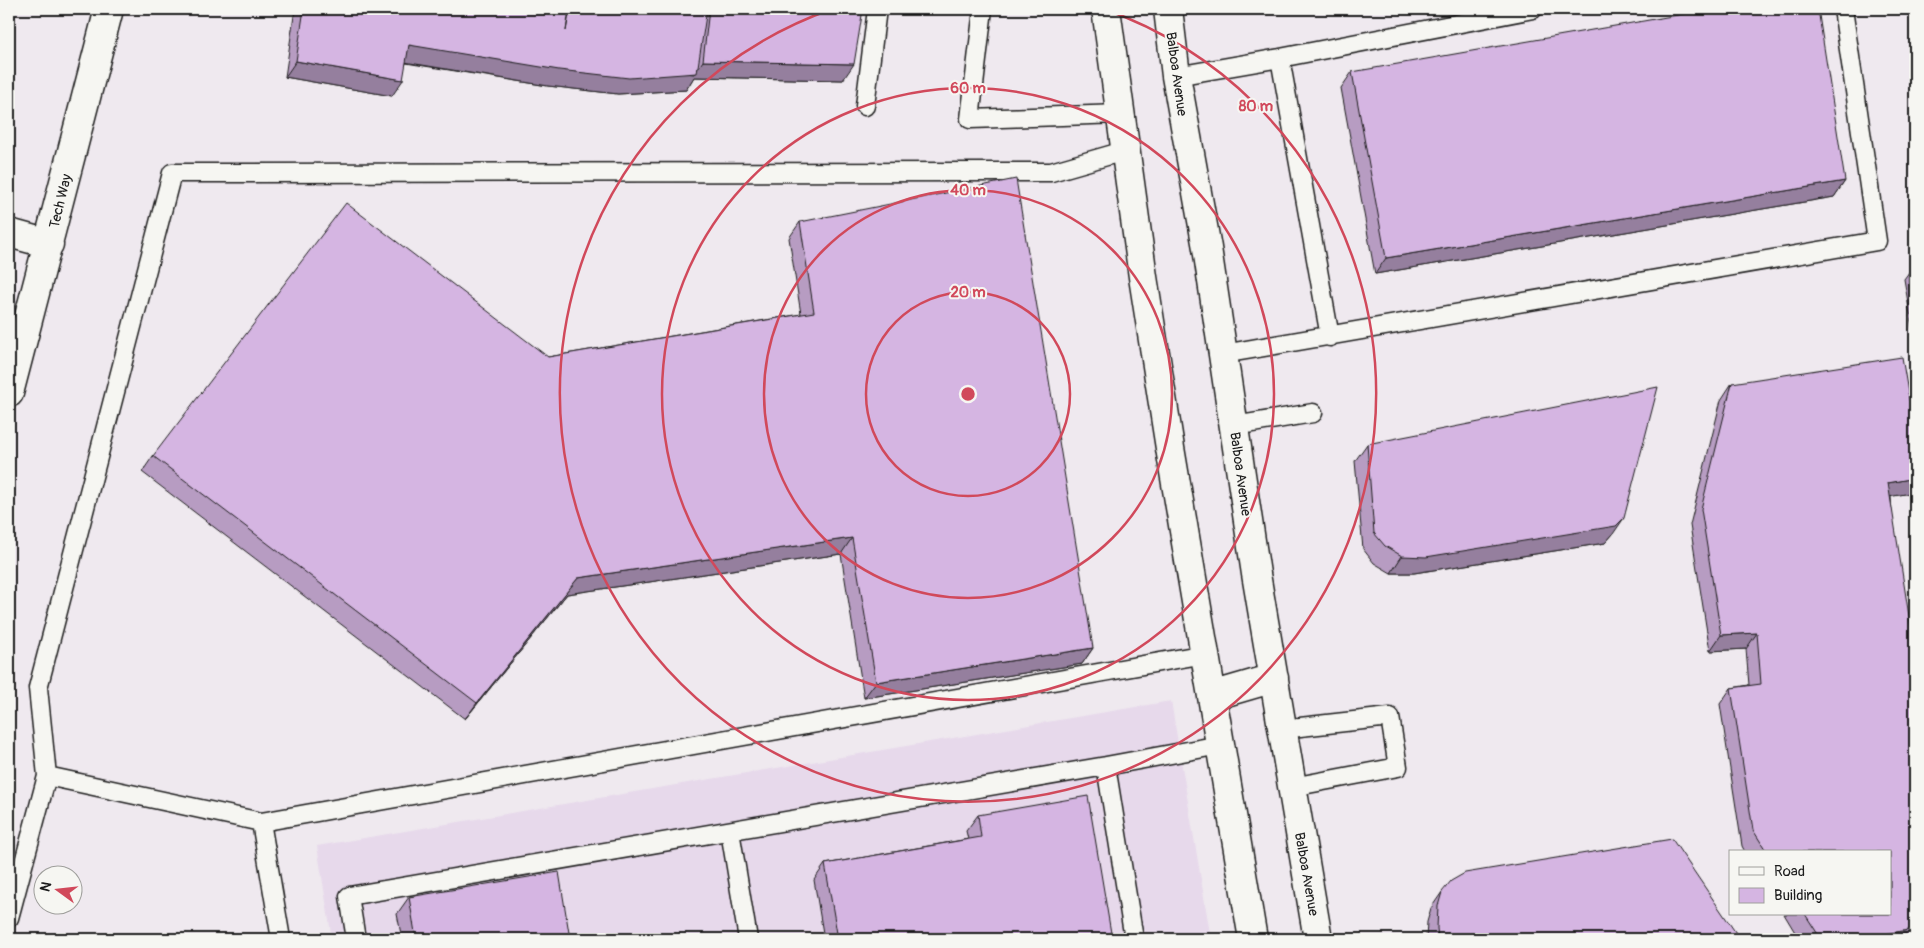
<svg xmlns="http://www.w3.org/2000/svg" width="1924" height="948" font-family="Pangolin,sans-serif">
  <style>
    .built { fill: #e7d9eb }
    .lines { fill: none; stroke-linecap: round; stroke-linejoin: round }
    .lane-casing { stroke: #1c1c1c; stroke-width: 21 }
    .secondary-casing { stroke: #1c1c1c; stroke-width: 31 }
    .lane { stroke: #f6f6f2; stroke-width: 18 }
    .secondary { stroke: #f6f6f2; stroke-width: 28 }
    .wall { fill: #b79cc2; stroke: #1c1c1c }
    .shaded-wall { fill: #957f9e; stroke: #1c1c1c }
    .building { fill: #d5b5e2; stroke: #1c1c1c }
    .ring { fill: none; stroke: #d1495b; stroke-width: 2.5 }
    .labels { text-anchor: middle; stroke-width: 4; stroke-linejoin: round; paint-order: stroke }
    .street-label { font-size: 14px; fill: #1c1c1c; stroke: #f6f6f2 }
    .centre { fill: #d1495b; stroke: #f6f6f2; stroke-width: 2.5 }
    .ring-label { font-size: 15px; text-anchor: middle; font-weight: bold; fill: #d1495b; stroke: #f6f6f2; stroke-width: 4; stroke-linejoin: round; paint-order: stroke }
  </style>
  <rect width="100%" height="100%" fill="#efe9ef"/>
  <filter id="ink" filterUnits="userSpaceOnUse"><feTurbulence type="fractalNoise" baseFrequency=".02" numOctaves="2"/><feDisplacementMap in="SourceGraphic" scale="10" xChannelSelector="R" yChannelSelector="G"/><feConvolveMatrix kernelMatrix="1 2 1 2 8 2 1 2 1" color-interpolation-filters="sRGB"/></filter>
  <g filter="url(#ink)">
    <path class="built" d="M 1171,701 L 1211,939 L 332,939 L 317,846 Z"/>
    <g class="lines">
      <g class="lane-casing">
        <path id="lane" d="M 983,9 L 970,119 L 1121,114
          M 1176,76 L 1280,58
          M 865,106 L 877,9
          M 1330,337 L 1280,58 L 1533,9
          M 1223,354 L 1877,241 L 1843,9
          M 1234,426 L 1313,413
          M 1282,729 L 1390,717 L 1398,767 L 1292,787
          M 1106,766 L 1220,745
          M 47,776 L 261,822 L 1205,654
          M 261,822 L 281,939
          M 730,831 L 748,939
          M 9,918 L 47,776 L 38,688 L 172,173 L 1051,172 L 1124,151
          M 356,939 L 349,896 L 1106,766 L 1134,939"/>
      </g>
      <g class="secondary-casing">
        <path id="secondary" d="M 1106,9 L 1143,277 L 1170,448 L 1253,939
          M 1168,9 L 1176,76 L 1207,248 L 1256,574 L 1318,939
          M 9,233 L 49,244
          M 9,393 L 109,9
          M 1212,696 L 1274,678"/>
      </g>
      <use href="#lane" class="lane"/>
      <use href="#secondary" class="secondary"/>
    </g>
    <path class="wall" d="M 295,9 L 863,9 L 843,80 L 694,77 L 686,90 L 618,94 L 548,86 L 406,63 L 392,96 L 285,77 Z
      M 1352,72 L 1845,181 L 1834,197 L 1375,274 L 1341,88 Z
      M 800,222 L 1093,648 L 1082,664 L 864,698 L 841,554 L 567,594 L 465,719 L 142,472 L 153,456 L 548,357 L 801,314 L 789,238 Z
      M 1915,264 L 1915,344 L 1904,279 Z
      M 1732,383 L 1915,434 L 1915,487 L 1911,493 L 1891,496 L 1915,939 L 1799,939 L 1784,914 L 1890,914 L 1890,852 L 1745,852 L 1742,846 L 1720,704 L 1731,688 L 1749,685 L 1746,649 L 1710,651 L 1690,525 L 1721,400 Z
      M 1367,444 L 1613,534 L 1605,543 L 1414,573 L 1391,573 L 1374,563 L 1363,549 L 1355,461 Z
      M 978,815 L 1112,939 L 824,939 L 814,880 L 825,864 L 968,839 L 966,831 Z
      M 1442,892 L 1740,939 L 1426,939 L 1427,922 L 1431,908 Z
      M 409,897 L 570,939 L 402,939 L 397,914 Z"/>
    <path class="shaded-wall" d="M 409,45 L 694,74 L 703,61 L 854,64 L 843,80 L 694,77 L 686,90 L 618,94 L 548,86 L 398,61 Z
      M 296,61 L 403,80 L 392,96 L 285,77 Z
      M 1845,181 L 1834,197 L 1375,274 L 1386,258 Z
      M 1915,478 L 1915,487 L 1911,493 L 1877,499 L 1888,483 Z
      M 1624,518 L 1613,534 L 1605,543 L 1414,573 L 1391,573 L 1402,556 Z
      M 852,538 L 841,554 L 567,594 L 465,719 L 477,703 L 578,578 Z
      M 1757,633 L 1746,649 L 1710,651 L 1721,635 Z
      M 1093,648 L 1082,664 L 864,698 L 876,682 Z
      M 1915,929 L 1915,939 L 1853,939 Z"/>
    <path class="building" d="M 304,9 L 569,9 L 566,31 L 570,9 L 707,9 L 697,73 L 629,78 L 559,70 L 409,45 L 403,80 L 296,61 Z
      M 709,9 L 863,9 L 854,64 L 703,61 Z
      M 1712,9 L 1818,9 L 1845,181 L 1386,258 L 1352,72 Z
      M 1016,179 L 1093,648 L 876,682 L 852,538 L 578,578 L 477,703 L 153,456 L 346,203 L 548,357 L 814,312 L 800,222 Z
      M 1902,357 L 1915,434 L 1915,478 L 1888,483 L 1915,654 L 1915,929 L 1853,939 L 1821,939 L 1805,914 L 1890,914 L 1890,852 L 1767,852 L 1753,830 L 1731,688 L 1761,684 L 1757,633 L 1721,635 L 1701,509 L 1732,383 Z
      M 1658,387 L 1624,518 L 1616,526 L 1426,557 L 1402,556 L 1385,546 L 1374,533 L 1367,444 Z
      M 1088,796 L 1112,939 L 838,939 L 825,864 L 981,837 L 978,815 Z
      M 1672,839 L 1740,939 L 1438,939 L 1437,928 L 1438,906 L 1442,892 L 1451,881 L 1465,873 Z
      M 559,872 L 570,939 L 416,939 L 409,897 Z"/>
  </g>
  <g class="ring">
    <circle cx="968" cy="394" r="102"/>
    <circle cx="968" cy="394" r="204"/>
    <circle cx="968" cy="394" r="306"/>
    <path d="M1104 9A408 408 0 1 1 832 9"/>
  </g>
  <g class="labels">
    <g class="street-label">
      <text transform="translate(1177 74) rotate(82)" y="5">Balboa Avenue</text>
      <text transform="translate(60 201) rotate(-76)" y="5">Tech Way</text>
      <text transform="translate(1241 474) rotate(82)" y="5">Balboa Avenue</text>
      <text transform="translate(1307 874) rotate(80)" y="5">Balboa Avenue</text>
    </g>
  </g>
  <circle cx="968" cy="394" r="8" class="centre"/>
  <g class="ring-label">
    <text x="968" y="93">60 m</text>
    <text x="1256" y="111">80 m</text>
    <text x="968" y="195">40 m</text>
    <text x="968" y="297">20 m</text>
  </g>
  <rect width="1924" height="948" fill="none" stroke="#f6f6f2" stroke-width="30"/>
  <rect x="15" y="15" width="1894" height="918" fill="none" stroke="#1c1c1c" stroke-width="2" filter="url(#ink)"/>
  <rect x="1729" y="850" width="162" height="65" fill="#f6f6f2" stroke="#9f9f9c"/>
  <rect x="1739" y="867" width="25" height="8" fill="#f6f6f2" stroke="#9f9f9c"/>
  <text x="1774" y="876" font-size="15" fill="#1c1c1c">Road</text>
  <rect x="1739" y="888" width="25" height="15" fill="#d5b5e2" stroke="#9f9f9c"/>
  <text x="1774" y="900" font-size="15" fill="#1c1c1c">Building</text>
  <g transform="translate(58 890) rotate(285)"><circle r="24" fill="#f6f6f2" stroke="#9f9f9c"/>
  <path d="M0-4L9 19L0 12L-9 19Z" fill="#d1495b"/>
  <text y="-8" font-size="14" font-weight="bold" text-anchor="middle" fill="#1c1c1c">N</text>
  </g>
</svg>
